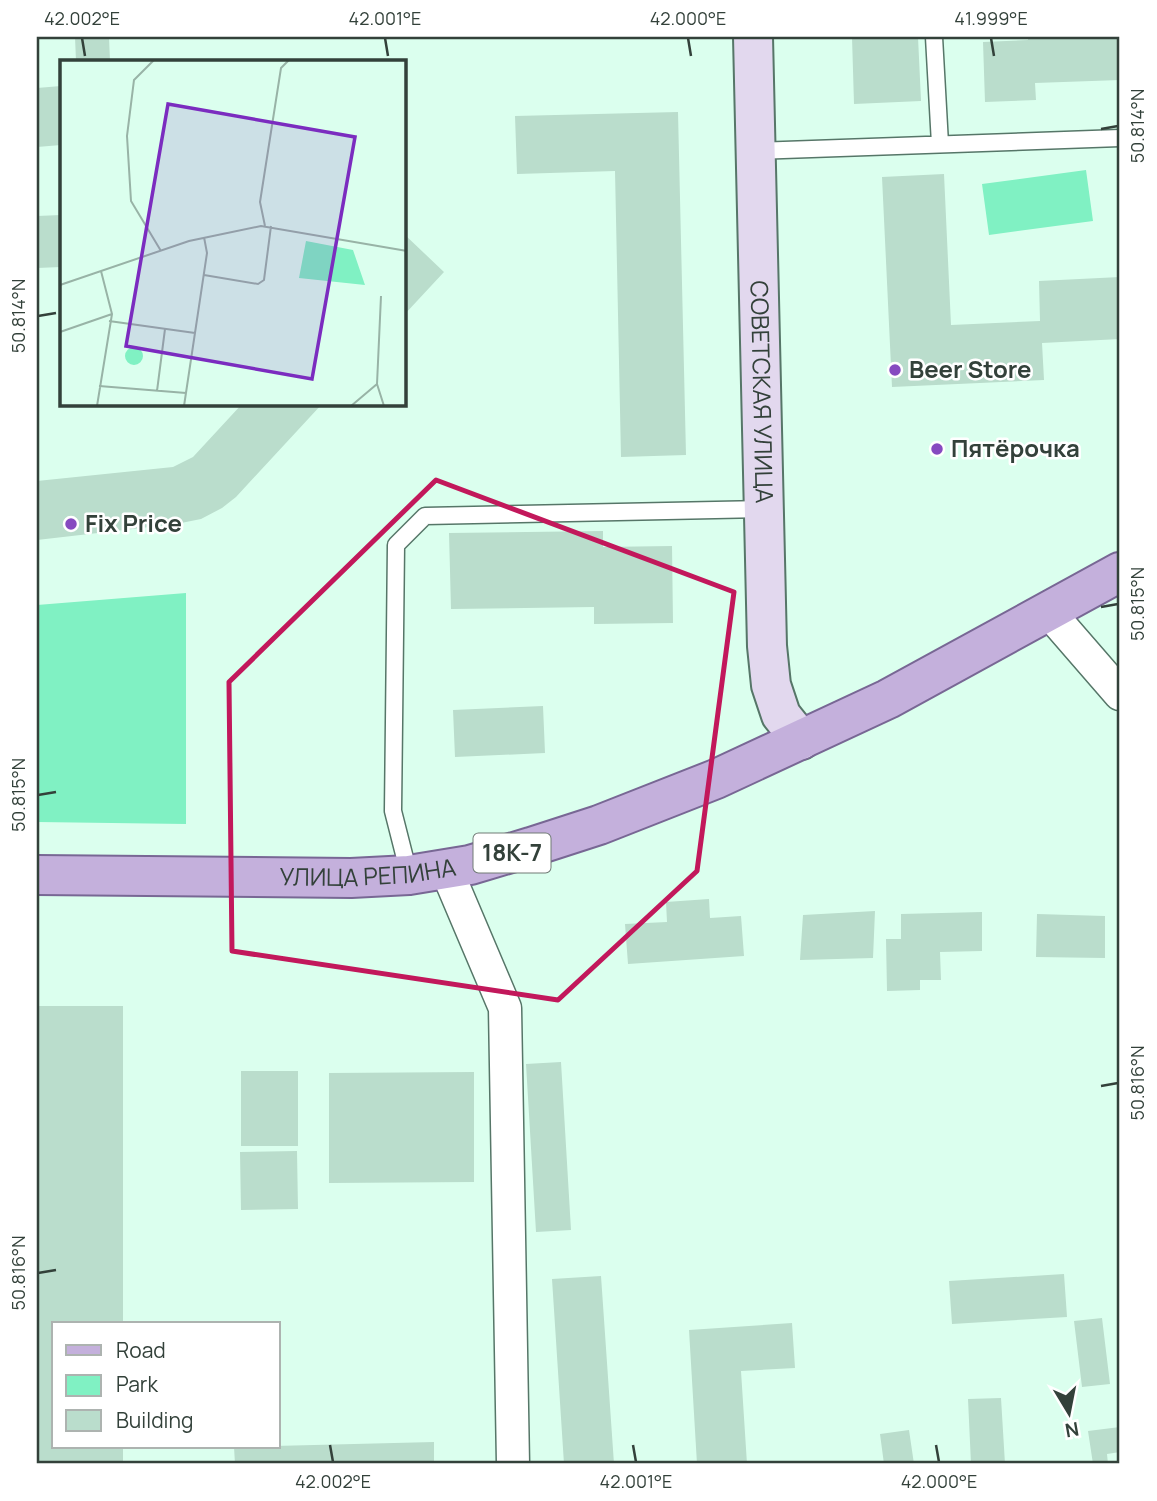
<svg xmlns="http://www.w3.org/2000/svg" width="1157" height="1501" font-family="Manrope,sans-serif">
  <style>
    .green { fill: #80f1c3 }
    .building { fill: #baddcc }
    .lines { fill: none; stroke-linecap: round; stroke-linejoin: round }
    .lane-casing { stroke: #567668; stroke-width: 19 }
    .street-casing { stroke: #567668; stroke-width: 35 }
    .secondary-casing { stroke: #567668; stroke-width: 42 }
    .primary-casing { stroke: #786794; stroke-width: 42 }
    .lane { stroke: #fff; stroke-width: 16 }
    .street { stroke: #fff; stroke-width: 32 }
    .secondary { stroke: #e2d8ee; stroke-width: 38 }
    .primary { stroke: #c4b0dc; stroke-width: 38 }
    .marked { fill: none; stroke: #c2185b; stroke-width: 5; stroke-linejoin: round }
    .ticks { fill: none; stroke: #33413a; stroke-width: 2.5 }
    .poi-dot { fill: #864ac0; stroke: #fff; stroke-width: 2.5 }
    .labels { text-anchor: middle; stroke-width: 5; stroke-linejoin: round; paint-order: stroke }
    .shield { fill: #fff; stroke: #707a75; stroke-width: 2 }
    .shield-label { font-size: 23px; font-weight: bold; fill: #33413a }
    .poi-label { font-size: 24px; font-weight: bold; fill: #33413a; stroke: #fff; text-anchor: start }
    .street-label { font-size: 24px; fill: #33413a; stroke: #fff }
    .inset-road { fill: none; stroke: #98b3a6; stroke-width: 2 }
    .view { fill: #7b2cbf; fill-opacity: 0.15; stroke: #7b2cbf; stroke-width: 3.5 }
    .inset-edge { fill: none; stroke: #33413a; stroke-width: 3.5 }
    .neatline { fill: none; stroke: #33413a; stroke-width: 2.5 }
    .ticks-label { font-size: 18px; text-anchor: middle; fill: #33413a }
  </style>
  <rect width="100%" height="100%" fill="#dbffee"/>
  <path class="green" d="M 1086,170 L 1093,221 L 989,235 L 982,184 Z
    M 186,593 L 186,824 L 37,822 L 37,605 Z"/>
  <path class="building" d="M 75,37 L 109,37 L 110,61 L 76,61 Z
    M 852,37 L 918,37 L 921,101 L 854,104 Z
    M 1028,37 L 1120,37 L 1120,80 L 1035,83 L 1036,100 L 985,102 L 983,42 L 1028,40 Z
    M 61,86 L 61,145 L 37,147 L 37,88 Z
    M 678,112 L 686,455 L 621,457 L 615,171 L 517,174 L 515,116 Z
    M 944,174 L 951,325 L 1040,321 L 1039,281 L 1120,277 L 1120,339 L 1042,343 L 1044,380 L 892,387 L 882,177 Z
    M 61,215 L 61,267 L 37,268 L 37,216 Z
    M 404,234 L 444,272 L 404,315 Z
    M 242,404 L 322,404 L 236,497 L 222,508 L 201,519 L 176,524 L 37,540 L 37,481 L 173,467 L 193,457 Z
    M 603,531 L 603,547 L 672,546 L 673,623 L 594,624 L 594,607 L 451,609 L 449,533 Z
    M 543,706 L 545,753 L 455,757 L 453,710 Z
    M 709,899 L 710,918 L 741,916 L 744,956 L 628,964 L 625,924 L 667,922 L 666,902 Z
    M 875,911 L 873,958 L 800,960 L 803,915 Z
    M 982,912 L 982,951 L 940,952 L 941,980 L 920,980 L 920,990 L 887,991 L 886,939 L 901,939 L 901,914 Z
    M 1037,914 L 1105,916 L 1105,958 L 1036,957 Z
    M 37,1006 L 123,1006 L 123,1324 L 54,1324 L 54,1447 L 123,1447 L 123,1464 L 37,1464 Z
    M 561,1062 L 571,1230 L 536,1232 L 526,1064 Z
    M 241,1071 L 298,1071 L 298,1146 L 241,1146 Z
    M 474,1072 L 474,1182 L 329,1183 L 329,1073 Z
    M 297,1151 L 298,1209 L 241,1210 L 240,1152 Z
    M 1064,1274 L 1067,1317 L 952,1324 L 949,1281 Z
    M 601,1276 L 614,1464 L 564,1464 L 552,1279 Z
    M 1102,1318 L 1110,1384 L 1082,1387 L 1074,1321 Z
    M 792,1323 L 795,1368 L 741,1371 L 747,1464 L 697,1464 L 689,1330 Z
    M 1001,1398 L 1005,1464 L 971,1464 L 968,1399 Z
    M 1120,1427 L 1120,1452 L 1107,1454 L 1108,1464 L 1093,1464 L 1088,1431 Z
    M 909,1430 L 914,1464 L 884,1464 L 880,1434 Z
    M 434,1442 L 434,1464 L 235,1464 L 234,1447 Z"/>
  <g class="lines">
    <g class="lane-casing">
      <path id="lane" d="M 934,37 L 940,144
        M 756,151 L 1120,138
        M 409,874 L 393,811 L 396,545 L 425,516 L 764,509"/>
    </g>
    <g class="street-casing">
      <path id="street" d="M 1048,611 L 1120,694
        M 446,869 L 505,1008 L 513,1464"/>
    </g>
    <g class="secondary-casing">
      <g id="secondary">
        <path id="s1" d="M 753,37 L 767,646 L 771,685 L 781,715 L 801,740"/>
      </g>
    </g>
    <g class="primary-casing">
      <g id="primary">
        <path id="s2" d="M 37,875 L 351,878 L 409,875 L 470,865 L 531,847 L 599,825 L 716,779 L 888,699 L 1120,572"/>
      </g>
    </g>
    <use href="#lane" class="lane"/>
    <use href="#street" class="street"/>
    <use href="#secondary" class="secondary"/>
    <use href="#primary" class="primary"/>
  </g>
  <path class="marked" d="M 436,480 L 734,592 L 697,871 L 558,1000 L 232,951 L 229,682 Z"/>
  <path class="ticks" d="M 82,38 L 85,56M 385,38 L 388,56M 688,38 L 691,56M 991,38 L 994,56M 1101,129 L 1118,126M 38,316 L 56,313M 1101,607 L 1118,604M 38,795 L 56,792M 1101,1086 L 1118,1083M 38,1273 L 56,1270M 330,1445 L 333,1462M 633,1445 L 636,1462M 936,1445 L 939,1462"/>
  <g class="poi-dot">
    <circle cx="895" cy="370" r="7"/>
    <circle cx="937" cy="449" r="7"/>
    <circle cx="71" cy="524" r="7"/>
  </g>
  <g class="labels">
    <rect class="shield" x="473.5" y="833.5" width="77" height="39" rx="5"/>
    <g class="shield-label">
      <text x="512" y="861">18К-7</text>
    </g>
    <g class="poi-label">
      <text x="909" y="378">Beer Store</text>
      <text x="951" y="457">Пятёрочка</text>
      <text x="85" y="532">Fix Price</text>
    </g>
    <g class="street-label">
      <text dy="8" stroke="none"><textPath href="#s1" startOffset="355">СОВЕТСКАЯ УЛИЦА</textPath></text>
      <text dy="8" stroke="none"><textPath href="#s2" startOffset="331">УЛИЦА РЕПИНА</textPath></text>
    </g>
  </g>
  <g transform="translate(60 60)">
    <rect width="346" height="346" fill="#dbffee"/>
    <path d="M 246,181 L 293,190 L 305,225 L 239,218 ZM65 296a9 9 0 1 1 18 0a9 9 0 1 1-18 0Z" fill="#80f1c3"/>
    <path class="inset-road" d="M 94,0 L 74,20 L 67,76 L 71,141 L 101,191M 205,166 L 200,142 L 221,8 L 229,0M 144,215 L 198,224 L 204,220 L 211,166M 0,225 L 129,181 L 201,166 L 347,191M 49,261 L 135,273M 0,272 L 52,254M 317,324 L 324,346M 39,326 L 126,333M 97,331 L 105,269M 37,346 L 52,254 L 41,211M 124,346 L 147,193 L 144,177M 291,346 L 317,324 L 321,236"/>
    <path class="view" d="M 108,44 L 295,77 L 252,319 L 66,286 Z"/>
    <rect width="346" height="346" class="inset-edge"/>
  </g>
  <rect width="1157" height="1501" fill="none" stroke="#ffffff" stroke-width="77"/>
  <rect x="52" y="1322" width="228" height="126" fill="#ffffff" stroke="#adb3b0" stroke-width="2"/>
  <rect x="66" y="1345" width="35" height="10" fill="#c4b0dc" stroke="#adb3b0" stroke-width="2"/>
  <text x="116" y="1358" font-size="21" fill="#33413a">Road</text>
  <rect x="66" y="1375" width="35" height="21" fill="#80f1c3" stroke="#adb3b0" stroke-width="2"/>
  <text x="116" y="1392" font-size="21" fill="#33413a">Park</text>
  <rect x="66" y="1410" width="35" height="21" fill="#baddcc" stroke="#adb3b0" stroke-width="2"/>
  <text x="116" y="1428" font-size="21" fill="#33413a">Building</text>
  <g transform="translate(1069 1413) rotate(170)" stroke="#ffffff" stroke-width="5" paint-order="stroke">
  <path d="M0-5L12 26L0 18L-12 26Z" fill="#33413a"/>
  <text y="-10" font-size="19" font-weight="bold" text-anchor="middle" fill="#33413a">N</text>
  </g>
  <rect x="38" y="38" width="1080" height="1424" class="neatline"/>
  <g class="ticks-label">
    <text x="82" y="25">42.002°E</text>
    <text x="385" y="25">42.001°E</text>
    <text x="688" y="25">42.000°E</text>
    <text x="991" y="25">41.999°E</text>
    <text transform="translate(1138 126) rotate(-90)" y="6">50.814°N</text>
    <text transform="translate(19 316) rotate(-90)" y="6">50.814°N</text>
    <text transform="translate(1138 604) rotate(-90)" y="6">50.815°N</text>
    <text transform="translate(19 795) rotate(-90)" y="6">50.815°N</text>
    <text transform="translate(1138 1083) rotate(-90)" y="6">50.816°N</text>
    <text transform="translate(19 1273) rotate(-90)" y="6">50.816°N</text>
    <text x="333" y="1488">42.002°E</text>
    <text x="636" y="1488">42.001°E</text>
    <text x="939" y="1488">42.000°E</text>
  </g>
</svg>
